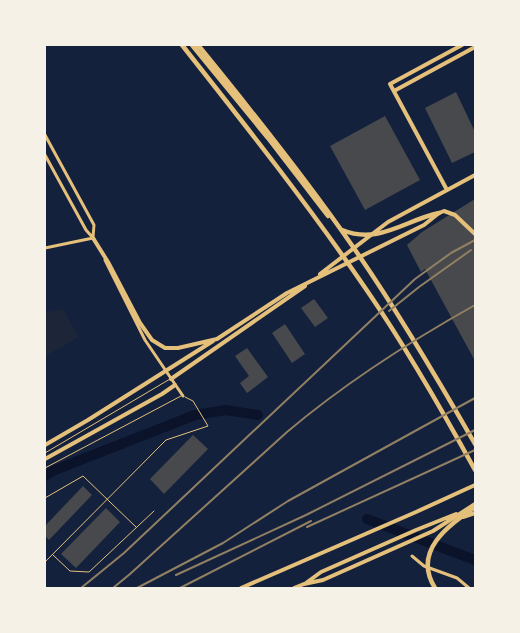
<svg xmlns="http://www.w3.org/2000/svg" width="520" height="633" font-family="Lato,sans-serif">
  <style>
    .green { fill: #1d2539 }
    .lines { fill: none; stroke-linecap: round; stroke-linejoin: round }
    .river { stroke: #0b132b; stroke-width: 10 }
    .building { fill: #48494c }
    .service { stroke: #e5c07b; stroke-width: 1 }
    .minor { stroke: #e5c07b; stroke-width: 3 }
    .tertiary { stroke: #e5c07b; stroke-width: 4 }
    .secondary { stroke: #e5c07b; stroke-width: 4.5 }
    .rail { stroke: #918062; stroke-width: 2 }
  </style>
  <rect width="100%" height="100%" fill="#14213d"/>
  <path class="green" d="M 63,309 L 79,337 L 45,356 L 45,313 Z"/>
  <g class="lines">
    <path class="river" d="M 45,476 L 55,470 L 195,415 L 226,410 L 258,415
      M 367,519 L 475,560"/>
  </g>
  <path class="building" d="M 456,92 L 475,132 L 475,152 L 452,163 L 425,108 Z
    M 385,116 L 420,180 L 365,210 L 330,146 Z
    M 475,199 L 475,361 L 425,269 L 421,272 L 407,245 L 422,232 Z
    M 314,299 L 328,318 L 315,327 L 301,308 Z
    M 285,324 L 305,354 L 292,363 L 272,333 Z
    M 247,348 L 268,377 L 247,393 L 240,383 L 249,376 L 235,356 Z
    M 193,435 L 208,449 L 164,494 L 150,479 Z
    M 83,486 L 92,495 L 49,540 L 45,536 L 45,526 Z
    M 106,508 L 120,522 L 76,568 L 61,554 Z"/>
  <g class="lines">
    <path class="service" d="M 45,453 L 170,379
      M 45,468 L 181,396
      M 45,498 L 83,476 L 136,527
      M 53,555 L 70,571 L 89,572 L 154,511
      M 45,562 L 166,440 L 208,426 L 193,401 L 185,397"/>
    <path class="minor" d="M 45,135 L 94,225 L 93,237
      M 45,155 L 86,230 L 94,239
      M 45,248 L 93,238
      M 105,260 L 145,340 L 183,396
      M 412,556 L 424,566 L 457,578 L 469,588"/>
    <path class="tertiary" d="M 394,91 L 475,47
      M 447,190 L 390,84 L 462,45
      M 93,238 L 108,262 L 140,323 L 152,340 L 165,348 L 178,348 L 217,339 L 287,293 L 424,225 L 439,213 L 444,211 L 455,215 L 475,234
      M 320,274 L 388,222 L 475,175
      M 171,379 L 305,286
      M 45,445 L 88,420 L 213,341
      M 45,459 L 162,394 L 175,385
      M 463,517 L 475,513
      M 306,583 L 321,572 L 416,530 L 456,514
      M 241,588 L 416,512 L 475,485
      M 294,588 L 304,584 L 323,580 L 433,531 L 475,504"/>
    <path class="secondary" d="M 182,45 C 246,126 310,207 368,292 C 407,349 442,410 475,470
      M 192,45 L 268,138 L 328,216
      M 198,45 C 251,110 303,175 351,244 C 396,308 436,376 475,444
      M 342,230 C 379,245 405,220 439,213
      M 435,588 C 412,551 448,526 475,507"/>
    <path class="rail" d="M 389,311 L 419,287 L 471,250
      M 307,527 L 475,450
      M 176,575 L 306,515 L 475,430
      M 81,588 L 124,553 L 415,279 L 451,253 L 475,240
      M 113,588 L 130,574 L 287,432 C 345,383 409,342 475,305
      M 137,588 L 223,543 L 288,501 L 475,398
      M 180,588 L 311,521"/>
  </g>
  <rect width="520" height="633" fill="none" stroke="#f6f1e7" stroke-width="92"/>
</svg>
